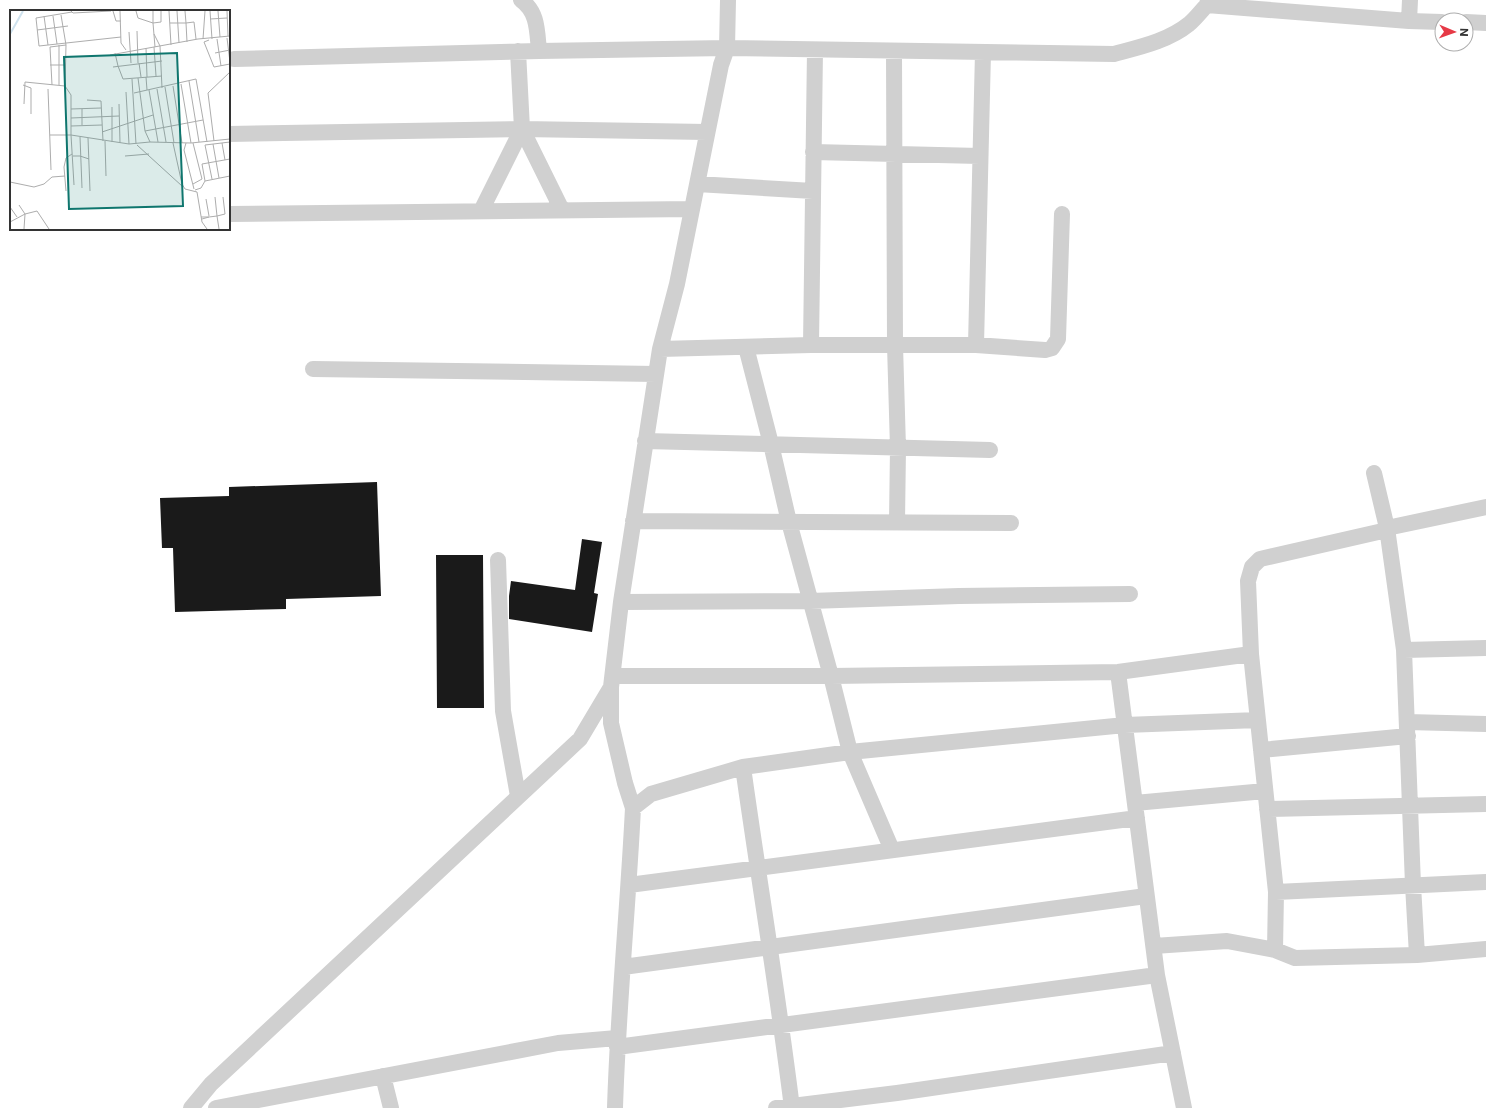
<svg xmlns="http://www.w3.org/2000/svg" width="1486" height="1108" font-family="Inter,sans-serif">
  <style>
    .building { fill: #1a1a1a }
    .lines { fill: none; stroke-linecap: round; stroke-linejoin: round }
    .minor { stroke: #d0d0d0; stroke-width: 16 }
    .inset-river { fill: none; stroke: #cfe2ee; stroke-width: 2 }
    .inset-road { fill: none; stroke: #adadad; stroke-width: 1 }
    .view { fill: #0f766e; fill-opacity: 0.15; stroke: #0f766e; stroke-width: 2 }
    .inset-edge { fill: none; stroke: #333; stroke-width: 2 }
  </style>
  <rect width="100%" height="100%" fill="#fff"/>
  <path class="building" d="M 377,482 L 381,596 L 286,599 L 286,609 L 175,612 L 173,548 L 162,548 L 160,498 L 229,496 L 229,487 Z
    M 582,539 L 602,542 L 594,593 L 598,594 L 592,632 L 509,619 L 509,596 L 511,581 L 575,590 Z
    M 436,555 L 483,555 L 484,708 L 437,708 Z"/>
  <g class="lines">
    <path class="minor" d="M 521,0 C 538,12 537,31 539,51
      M 1208,0 L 1207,5 L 1409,21 L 1442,22
      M 1409,21 L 1410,0
      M 1466,22 L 1486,23
      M 894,51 L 895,345 L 898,448 L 897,522
      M 234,59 L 539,51 L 727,48 L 728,0
      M 522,129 L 562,210
      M 229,134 L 522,129 L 707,132
      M 813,152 L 980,156
      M 697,184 L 813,191
      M 481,211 L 522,129 L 518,51
      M 229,214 L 692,209
      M 811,345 L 815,50
      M 976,345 L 983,52
      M 746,347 L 771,444 L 789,522 L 831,676 L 850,752 L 892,850
      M 660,349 L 811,345 L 976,345 L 1045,350 L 1052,348 L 1058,339 L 1062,214
      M 313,369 L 656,374
      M 645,441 L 990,450
      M 1374,473 L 1387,528 L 1404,650 L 1413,885 L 1417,955
      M 633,521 L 1011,523
      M 1387,528 L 1486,507
      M 498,560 L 503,711 L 518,796
      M 621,602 L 810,601 L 959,596 L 1130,594
      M 1404,650 L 1486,648
      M 1118,672 L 1157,975 L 1184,1108
      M 613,676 L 831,676 L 1118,672 L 1251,654
      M 1407,722 L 1486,724
      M 1261,750 L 1408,736
      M 743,767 C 759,881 778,994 792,1108
      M 1135,803 L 1265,791
      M 633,808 L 625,783 L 611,723 L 611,687 L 621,602 L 660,349 L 677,284 L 721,65 L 727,48 L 1114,54 C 1140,47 1168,41 1189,24 C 1196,18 1201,11 1207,5
      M 1267,809 L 1486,804
      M 629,885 L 1137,818
      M 1276,892 L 1486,882
      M 1154,946 L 1227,941 L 1275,950 L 1295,958 L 1417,955 L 1486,949
      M 1275,950 L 1276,892 L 1251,654 L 1248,581 L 1252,567 L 1260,559 L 1387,530
      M 623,967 L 1146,896
      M 617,1047 L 1157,975
      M 383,1076 L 391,1108
      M 191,1108 L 211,1084 L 580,739 L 611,687
      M 216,1108 L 558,1043 L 617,1038
      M 615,1108 C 618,1008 628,908 633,808 L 651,794 L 743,767 L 850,752 L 1125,725 L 1258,720
      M 776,1108 L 897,1093 L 1173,1053"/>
  </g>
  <g transform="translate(10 10)">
    <rect width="220" height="220" fill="#fff"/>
    <path class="inset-river" d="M 0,24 L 13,1"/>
    <path class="inset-road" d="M 61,1 L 63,3 L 101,1M 103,1 L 106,11 L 111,11M 110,1 L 111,33 L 116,40M 126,1 L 128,8 L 143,13 L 143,1M 159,1 L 161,35M 167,1 L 169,33M 175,1 L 176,13 L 184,12 L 186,29M 200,1 L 202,29M 208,1 L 210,27M 217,1 L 218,26M 62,2 L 26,8 L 29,36 L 111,27M 34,6 L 38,35M 43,6 L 47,34M 200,9 L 217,8M 160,13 L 176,13 L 177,32M 27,20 L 58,16M 127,21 L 128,53M 119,22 L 121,53M 144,24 L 150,36 L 152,78M 217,28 L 220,52M 193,29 L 195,1M 207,29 L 211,56M 199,30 L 194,32 L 204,57 L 220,54M 49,35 L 49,75M 144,37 L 146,66M 145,37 L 143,13 L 151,12 L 151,1M 136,38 L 137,67M 105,43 L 108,56M 205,43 L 220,40M 100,45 L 188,29 L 220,26M 129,53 L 131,67M 40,55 L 56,55M 108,56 L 113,69 L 152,66M 103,57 L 152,51M 136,67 L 137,80M 128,68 L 135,121 L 140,132 L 181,133 L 220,129M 122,69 L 126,134M 179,71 L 189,132M 171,74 L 181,133M 13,75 L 21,78 L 21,104M 42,75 L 40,37 L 56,35M 55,76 L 61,85 L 61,125 L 119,134 L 140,132M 163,76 L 172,133M 155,77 L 164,133M 38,79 L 41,160M 147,79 L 156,132M 139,80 L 148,132M 116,82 L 119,134M 124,83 L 186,69 L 197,132M 77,90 L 91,91 L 93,131M 14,94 L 15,72 L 55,76 L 56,35 L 51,5M 109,94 L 110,133M 102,97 L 102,132M 61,99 L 91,98M 72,99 L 72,115M 61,108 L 109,106M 61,116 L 92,115M 135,121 L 193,110M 92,122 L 143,105M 40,125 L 61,125 L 64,175M 70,127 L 72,178M 78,128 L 80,181M 95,131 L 96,166M 204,131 L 198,83 L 220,62M 163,133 L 172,174 L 175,179 L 187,182 L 192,212 L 197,219M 176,133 L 174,140 L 184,179M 212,133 L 215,150M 203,134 L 209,168M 127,135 L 172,176M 63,146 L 70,146 L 79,149M 115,146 L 139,144M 202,169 L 195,135 L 220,132M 195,171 L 192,154 L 220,149M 0,172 L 24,177 L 34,174 L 42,167 L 55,166M 183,174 L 192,169 L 183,133M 185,180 L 191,178 L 195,171 L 220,166M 56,181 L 54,157 L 56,148 L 62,144M 196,189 L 199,206M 9,195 L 15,204 L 14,219M 0,197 L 7,207M 191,207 L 199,207 L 192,209M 199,207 L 207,206 L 205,187M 0,212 L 15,204 L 27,201 L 39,219M 209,219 L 207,206 L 215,204 L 213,187"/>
    <path class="view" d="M 167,43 L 173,196 L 59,199 L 54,47 Z"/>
    <rect width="220" height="220" class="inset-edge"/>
  </g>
  <g transform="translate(1454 32) rotate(92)"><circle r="19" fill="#ffffff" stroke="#adadad"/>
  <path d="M0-3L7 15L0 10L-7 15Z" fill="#e63946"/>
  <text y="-6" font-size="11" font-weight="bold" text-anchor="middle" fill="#333333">N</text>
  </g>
</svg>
